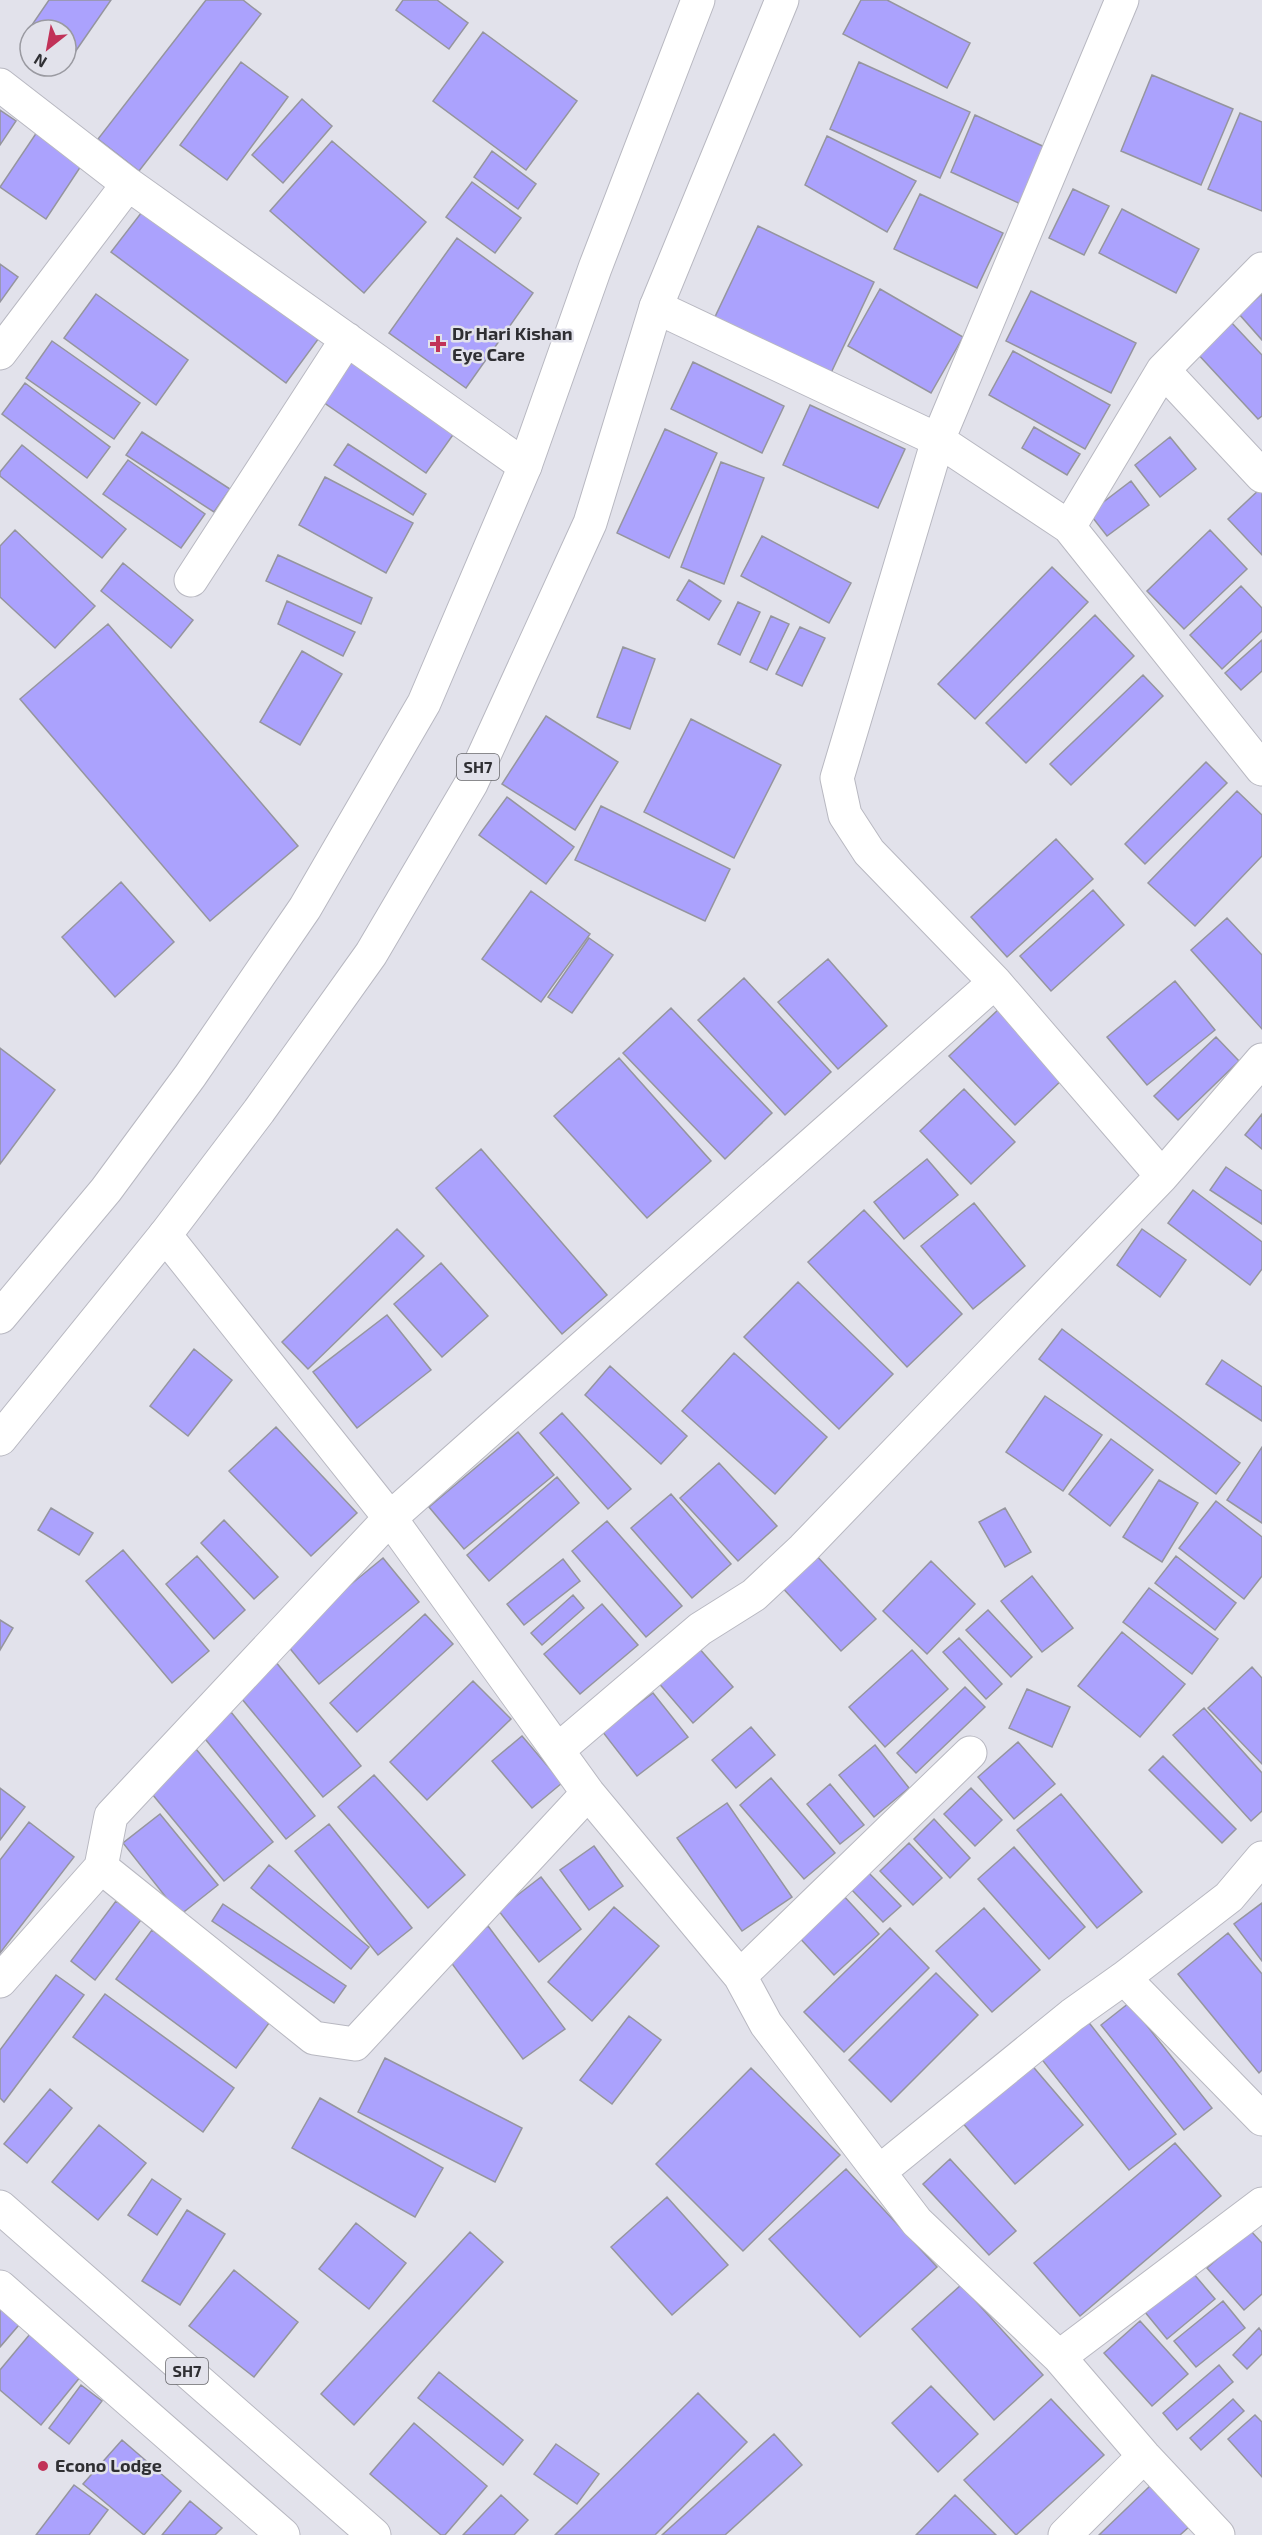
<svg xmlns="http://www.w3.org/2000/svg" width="1262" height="2535" font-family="'Exo 2',sans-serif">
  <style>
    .building { fill: #aba2fd; stroke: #95959e; stroke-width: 1.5 }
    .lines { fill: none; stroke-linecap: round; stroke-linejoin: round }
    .minor-casing { stroke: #b8b8c1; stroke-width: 35 }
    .major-casing { stroke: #b8b8c1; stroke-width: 35 }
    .minor { stroke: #fff; stroke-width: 33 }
    .major { stroke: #fff; stroke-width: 33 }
    .poi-dot { fill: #c13258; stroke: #e2e2eb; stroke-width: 2 }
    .labels { text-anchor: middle; stroke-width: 5; stroke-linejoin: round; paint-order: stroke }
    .shield { fill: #e2e2eb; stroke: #65656a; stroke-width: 1.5 }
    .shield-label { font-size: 16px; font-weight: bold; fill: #2f2f33 }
    .poi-label { font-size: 18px; font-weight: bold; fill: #2f2f33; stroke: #e2e2eb; text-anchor: start }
  </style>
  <rect width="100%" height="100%" fill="#e2e2eb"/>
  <path class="building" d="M 49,0 L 111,0 L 66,65 L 66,30 L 30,30 L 30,43 L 23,38 Z
    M 206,0 L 243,0 L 261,14 L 139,171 L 98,139 Z
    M 403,0 L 437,0 L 468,23 L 449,49 L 396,10 Z
    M 861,0 L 887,0 L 970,43 L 947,88 L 843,34 Z
    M 483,32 L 577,101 L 526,170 L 433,101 Z
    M 241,62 L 288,97 L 227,180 L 180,145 Z
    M 859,62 L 970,112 L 940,178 L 830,129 Z
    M 1152,75 L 1233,109 L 1201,185 L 1121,151 Z
    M 302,99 L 332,126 L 283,183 L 252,155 Z
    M 0,110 L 16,121 L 0,145 Z
    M 1240,113 L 1262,122 L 1262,211 L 1208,189 Z
    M 975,115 L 1049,149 L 1025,206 L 951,172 Z
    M 37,132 L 83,163 L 46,219 L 0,187 Z
    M 827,136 L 916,181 L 887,232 L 805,185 Z
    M 332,141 L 426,222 L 364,293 L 270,211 Z
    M 492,151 L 536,184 L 518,209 L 474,177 Z
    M 472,182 L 521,218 L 495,253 L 446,217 Z
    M 1073,189 L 1109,206 L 1084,255 L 1049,238 Z
    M 920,194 L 1003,233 L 977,288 L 894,249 Z
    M 145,208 L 319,338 L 286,383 L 111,252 Z
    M 1122,209 L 1199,249 L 1176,293 L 1099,253 Z
    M 758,226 L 874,282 L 830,375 L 714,319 Z
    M 457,238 L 533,293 L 466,388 L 389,333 Z
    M 0,264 L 18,277 L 0,302 Z
    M 880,289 L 963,337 L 931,393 L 848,346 Z
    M 1031,291 L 1136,343 L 1111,393 L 1006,341 Z
    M 96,294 L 188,360 L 156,405 L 64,338 Z
    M 1262,294 L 1262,340 L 1239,314 Z
    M 1230,321 L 1262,355 L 1262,416 L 1258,419 L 1196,352 Z
    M 52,341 L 140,403 L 114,439 L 26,378 Z
    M 1013,351 L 1110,405 L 1085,449 L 989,395 Z
    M 353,360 L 455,432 L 426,473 L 323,402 Z
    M 693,362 L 784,406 L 762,453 L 671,409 Z
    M 25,383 L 110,447 L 87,478 L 2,414 Z
    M 810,405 L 905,449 L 878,508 L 783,465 Z
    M 1034,427 L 1080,454 L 1067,475 L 1022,448 Z
    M 665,429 L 717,453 L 669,558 L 617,533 Z
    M 142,432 L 230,489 L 214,512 L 126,455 Z
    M 1170,437 L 1196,469 L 1160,497 L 1135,465 Z
    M 348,444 L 426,494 L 413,515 L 334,465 Z
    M 22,445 L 126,529 L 102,558 L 0,476 L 0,472 Z
    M 128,460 L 205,514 L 181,548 L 103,494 Z
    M 721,462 L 764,478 L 724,584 L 681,567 Z
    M 325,477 L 413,523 L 386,573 L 299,525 Z
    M 1131,481 L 1149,505 L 1107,536 L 1089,513 Z
    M 1262,487 L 1262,555 L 1228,519 Z
    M 15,530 L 95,606 L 55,648 L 0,597 L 0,546 Z
    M 1210,530 L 1247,569 L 1184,629 L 1147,591 Z
    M 762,536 L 851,583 L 829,623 L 741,576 Z
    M 278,555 L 372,598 L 361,624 L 266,581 Z
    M 123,563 L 193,620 L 171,648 L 101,591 Z
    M 1052,567 L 1088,602 L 975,719 L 938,684 Z
    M 689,580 L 721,601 L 709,620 L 677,600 Z
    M 1241,586 L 1262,608 L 1262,631 L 1222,669 L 1190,635 Z
    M 287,601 L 355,632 L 343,656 L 278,624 Z
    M 738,602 L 760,612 L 740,655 L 718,644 Z
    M 1095,615 L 1134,656 L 1026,763 L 986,723 Z
    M 771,616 L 789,624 L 767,670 L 750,662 Z
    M 108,624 L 298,846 L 210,921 L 20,699 Z
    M 800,627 L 825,638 L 802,686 L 776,674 Z
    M 1262,640 L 1262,671 L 1241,690 L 1225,673 Z
    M 623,647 L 655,659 L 630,729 L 597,717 Z
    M 302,651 L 342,674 L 300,745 L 260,722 Z
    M 1143,675 L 1163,696 L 1071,785 L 1050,764 Z
    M 546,716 L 618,762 L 575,830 L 502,784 Z
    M 691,719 L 781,765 L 734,858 L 644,812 Z
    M 1206,762 L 1227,783 L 1145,864 L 1125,844 Z
    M 1237,791 L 1262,815 L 1262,856 L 1195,926 L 1148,883 Z
    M 507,797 L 574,847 L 546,884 L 479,835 Z
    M 601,806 L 730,869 L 705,921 L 575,860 Z
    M 1056,839 L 1093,879 L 1007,957 L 971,917 Z
    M 121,882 L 174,942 L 115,997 L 62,937 Z
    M 1093,890 L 1124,925 L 1051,991 L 1020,956 Z
    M 531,891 L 590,934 L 541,1002 L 482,959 Z
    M 1227,918 L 1262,955 L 1262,1029 L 1191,950 Z
    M 589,938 L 613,955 L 572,1013 L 548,997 Z
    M 828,959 L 887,1026 L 838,1069 L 778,1002 Z
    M 744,978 L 831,1072 L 785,1115 L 698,1020 Z
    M 1175,981 L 1215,1030 L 1147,1085 L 1107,1037 Z
    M 671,1008 L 772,1113 L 725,1159 L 623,1053 Z
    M 1000,1008 L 1066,1076 L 1015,1125 L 949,1056 Z
    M 1216,1037 L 1239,1061 L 1178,1120 L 1154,1096 Z
    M 0,1048 L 55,1090 L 0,1164 Z
    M 619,1058 L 711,1161 L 647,1218 L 554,1116 Z
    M 964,1089 L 1015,1142 L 971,1184 L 920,1131 Z
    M 1262,1114 L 1262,1149 L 1245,1135 Z
    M 481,1149 L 607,1295 L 562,1334 L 436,1188 Z
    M 927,1159 L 958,1195 L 904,1239 L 874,1202 Z
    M 1226,1167 L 1262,1191 L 1262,1224 L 1210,1190 Z
    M 1193,1190 L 1262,1242 L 1262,1269 L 1250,1285 L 1168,1223 Z
    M 974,1203 L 1025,1266 L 973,1309 L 921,1246 Z
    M 864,1210 L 962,1314 L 907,1367 L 808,1262 Z
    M 397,1229 L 424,1256 L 308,1369 L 282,1342 Z
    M 1142,1229 L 1186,1260 L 1160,1297 L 1117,1265 Z
    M 441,1263 L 488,1316 L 442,1357 L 394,1304 Z
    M 798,1282 L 893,1374 L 839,1429 L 744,1337 Z
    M 387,1315 L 431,1370 L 357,1428 L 313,1372 Z
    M 1062,1329 L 1240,1463 L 1216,1494 L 1039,1359 Z
    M 194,1349 L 232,1380 L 188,1436 L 150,1406 Z
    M 734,1353 L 827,1437 L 775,1494 L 682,1411 Z
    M 1222,1360 L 1262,1387 L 1262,1421 L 1206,1384 Z
    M 610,1366 L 687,1436 L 661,1464 L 585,1395 Z
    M 1045,1396 L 1102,1435 L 1063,1491 L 1006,1452 Z
    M 562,1413 L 631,1489 L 608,1509 L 540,1433 Z
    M 276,1427 L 357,1513 L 311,1556 L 229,1471 Z
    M 518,1432 L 554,1475 L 464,1549 L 429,1507 Z
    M 1111,1439 L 1153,1470 L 1110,1526 L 1069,1494 Z
    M 1262,1447 L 1262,1523 L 1227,1500 Z
    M 719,1463 L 777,1526 L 738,1561 L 680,1498 Z
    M 557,1477 L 579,1503 L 489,1581 L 467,1555 Z
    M 1159,1480 L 1198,1503 L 1162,1562 L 1123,1537 Z
    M 671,1494 L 731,1564 L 692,1598 L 631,1528 Z
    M 1216,1501 L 1262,1537 L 1262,1576 L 1244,1599 L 1179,1548 Z
    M 51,1508 L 93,1533 L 79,1555 L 38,1530 Z
    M 1005,1508 L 1031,1552 L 1005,1567 L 979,1522 Z
    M 224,1520 L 278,1577 L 254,1599 L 201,1543 Z
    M 607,1521 L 682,1606 L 646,1637 L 572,1551 Z
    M 123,1550 L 209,1651 L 172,1683 L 86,1581 Z
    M 813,1552 L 876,1619 L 841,1651 L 779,1584 Z
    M 197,1556 L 245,1610 L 214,1639 L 166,1584 Z
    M 1176,1556 L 1236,1603 L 1215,1630 L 1155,1583 Z
    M 383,1558 L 419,1602 L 319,1684 L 283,1640 Z
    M 563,1559 L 580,1581 L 524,1625 L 507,1604 Z
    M 931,1561 L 975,1604 L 927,1654 L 883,1611 Z
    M 1032,1576 L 1073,1628 L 1042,1652 L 1001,1601 Z
    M 1149,1588 L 1218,1639 L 1192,1674 L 1123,1622 Z
    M 573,1595 L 584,1608 L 542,1645 L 531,1633 Z
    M 602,1604 L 638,1645 L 580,1694 L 544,1654 Z
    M 988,1610 L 1032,1657 L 1011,1677 L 966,1630 Z
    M 425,1614 L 453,1644 L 357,1732 L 330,1703 Z
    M 0,1620 L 13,1628 L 0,1650 Z
    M 1122,1632 L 1185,1684 L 1140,1737 L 1078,1686 Z
    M 959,1638 L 1002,1684 L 986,1699 L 943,1652 Z
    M 698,1647 L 733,1687 L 693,1723 L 657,1681 Z
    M 912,1650 L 948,1689 L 885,1747 L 849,1707 Z
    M 275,1661 L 361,1766 L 323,1797 L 237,1693 Z
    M 1252,1667 L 1262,1678 L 1262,1764 L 1208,1708 Z
    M 473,1681 L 511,1719 L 427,1800 L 390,1762 Z
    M 965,1687 L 985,1707 L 916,1773 L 897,1753 Z
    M 1027,1689 L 1070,1707 L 1052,1747 L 1009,1728 Z
    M 653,1693 L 688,1737 L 637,1776 L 602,1731 Z
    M 1204,1708 L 1262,1773 L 1262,1811 L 1251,1821 L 1173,1735 Z
    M 231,1712 L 315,1816 L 286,1839 L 202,1735 Z
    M 751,1727 L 775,1755 L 736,1788 L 712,1760 Z
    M 522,1736 L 562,1783 L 532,1808 L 492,1761 Z
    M 1018,1742 L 1055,1784 L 1014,1819 L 978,1777 Z
    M 875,1745 L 909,1788 L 874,1817 L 839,1775 Z
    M 196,1749 L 273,1842 L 224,1881 L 148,1789 Z
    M 1163,1756 L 1236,1829 L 1222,1843 L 1149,1770 Z
    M 374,1775 L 465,1875 L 428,1908 L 338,1807 Z
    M 771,1778 L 835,1853 L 804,1879 L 740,1805 Z
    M 830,1784 L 864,1825 L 840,1844 L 807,1804 Z
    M 0,1788 L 25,1807 L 0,1840 Z
    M 971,1788 L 1002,1820 L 975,1846 L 944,1814 Z
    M 1061,1794 L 1142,1892 L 1097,1928 L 1017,1830 Z
    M 727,1803 L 792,1897 L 742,1931 L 677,1838 Z
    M 160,1814 L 218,1885 L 180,1915 L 123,1843 Z
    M 934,1819 L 970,1858 L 950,1878 L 914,1839 Z
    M 29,1822 L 74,1857 L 0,1953 L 0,1860 Z
    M 329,1824 L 412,1928 L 378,1955 L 295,1851 Z
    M 909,1843 L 942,1878 L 913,1905 L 880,1871 Z
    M 594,1846 L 623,1886 L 589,1910 L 560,1870 Z
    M 1014,1847 L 1085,1927 L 1049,1959 L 978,1879 Z
    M 269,1865 L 369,1947 L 351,1969 L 251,1888 Z
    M 866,1870 L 901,1906 L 883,1922 L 849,1887 Z
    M 541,1877 L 581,1929 L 539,1962 L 498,1910 Z
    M 841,1893 L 879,1934 L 834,1975 L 796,1934 Z
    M 116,1901 L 141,1920 L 95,1980 L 71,1961 Z
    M 1262,1903 L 1262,1961 L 1234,1924 Z
    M 223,1904 L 346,1986 L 334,2003 L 212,1921 Z
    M 614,1907 L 659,1946 L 592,2021 L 548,1982 Z
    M 984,1908 L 1040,1970 L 992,2012 L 936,1951 Z
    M 488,1926 L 565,2029 L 523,2059 L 447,1957 Z
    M 890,1928 L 929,1968 L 844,2052 L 804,2012 Z
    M 152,1930 L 272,2019 L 236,2068 L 116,1979 Z
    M 1228,1933 L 1262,1974 L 1262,2070 L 1259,2073 L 1178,1974 Z
    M 936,1973 L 978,2015 L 891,2102 L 849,2060 Z
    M 56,1975 L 84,1995 L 4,2102 L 0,2098 L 0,2050 Z
    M 105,1994 L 234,2088 L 203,2132 L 73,2037 Z
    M 1129,2003 L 1212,2108 L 1184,2130 L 1101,2025 Z
    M 1083,2015 L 1176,2134 L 1129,2170 L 1036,2052 Z
    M 629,2016 L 661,2040 L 612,2104 L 580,2080 Z
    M 385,2058 L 522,2128 L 495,2182 L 358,2112 Z
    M 1029,2062 L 1083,2125 L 1015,2184 L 961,2121 Z
    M 751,2068 L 840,2155 L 743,2251 L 656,2164 Z
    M 50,2089 L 72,2108 L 27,2163 L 4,2144 Z
    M 320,2098 L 443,2168 L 415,2217 L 292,2148 Z
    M 99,2125 L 146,2163 L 98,2220 L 52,2182 Z
    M 1175,2143 L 1221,2196 L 1080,2316 L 1034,2263 Z
    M 950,2159 L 1016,2231 L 989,2255 L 923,2184 Z
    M 846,2169 L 937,2267 L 860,2337 L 769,2239 Z
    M 152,2179 L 181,2199 L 157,2235 L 128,2215 Z
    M 667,2197 L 728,2265 L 672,2315 L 611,2247 Z
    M 187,2210 L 225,2234 L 180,2305 L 142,2281 Z
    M 356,2223 L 406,2263 L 369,2309 L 319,2269 Z
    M 1250,2230 L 1262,2243 L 1262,2294 L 1244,2310 L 1207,2268 Z
    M 470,2232 L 503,2262 L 354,2425 L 321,2394 Z
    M 234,2270 L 298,2322 L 254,2377 L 189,2326 Z
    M 1193,2273 L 1215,2299 L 1167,2339 L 1145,2312 Z
    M 961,2285 L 1043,2375 L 994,2420 L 912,2329 Z
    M 0,2296 L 25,2318 L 0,2347 Z
    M 1223,2301 L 1245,2328 L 1196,2367 L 1174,2341 Z
    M 1140,2321 L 1188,2374 L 1152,2406 L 1104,2353 Z
    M 1259,2328 L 1262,2332 L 1262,2354 L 1247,2369 L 1233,2355 Z
    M 30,2334 L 81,2376 L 41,2425 L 0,2390 L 0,2370 Z
    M 1219,2365 L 1233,2382 L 1177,2430 L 1163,2413 Z
    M 439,2372 L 523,2440 L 503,2465 L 418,2398 Z
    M 81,2385 L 102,2401 L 69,2444 L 49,2428 Z
    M 931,2386 L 978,2434 L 938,2472 L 892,2423 Z
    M 698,2393 L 747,2442 L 655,2535 L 555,2535 Z
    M 1051,2399 L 1104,2455 L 1016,2535 L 964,2480 Z
    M 1233,2399 L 1244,2411 L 1201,2450 L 1190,2438 Z
    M 1255,2415 L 1262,2422 L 1262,2477 L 1228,2439 Z
    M 414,2423 L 487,2486 L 445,2535 L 441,2535 L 370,2474 Z
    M 774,2434 L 802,2465 L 725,2535 L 662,2535 Z
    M 122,2440 L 181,2491 L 144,2535 L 83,2484 Z
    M 556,2444 L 599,2474 L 577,2504 L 534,2474 Z
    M 74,2485 L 108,2510 L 89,2535 L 36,2535 Z
    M 1151,2485 L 1190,2526 L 1180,2535 L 1099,2535 Z
    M 501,2495 L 528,2520 L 514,2535 L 463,2535 Z
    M 955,2495 L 996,2535 L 916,2535 Z
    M 190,2501 L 222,2528 L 215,2535 L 162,2535 Z"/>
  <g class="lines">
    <g class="minor-casing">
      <path id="minor" d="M 1122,0 L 938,440 L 837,778 L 845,815 L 869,852 L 995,982 L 1162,1176
        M 0,85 L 128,184 L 525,466
        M 656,307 L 938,440 L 1069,527 L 1262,769
        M 0,353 L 128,184
        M 1163,370 L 1262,476
        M 1069,527 L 1163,370 L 1262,269
        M 191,580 L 347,339
        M 165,1235 L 390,1518 L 588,1793 L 740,1976 L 766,2024 L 917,2222 L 1059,2357 L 1144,2456 L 1218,2535
        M 559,1749 L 700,1629 L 754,1595 L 803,1549 L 1162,1176 L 1262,1060
        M 1262,1858 L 1229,1897 L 1124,1978 L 1262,2119
        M 101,1867 L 314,2038 L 355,2044 L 588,1793
        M 740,1976 L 970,1753
        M 0,1981 L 101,1867 L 111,1816 L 390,1518 L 995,982
        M 879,2172 L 1072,2015 L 1124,1978
        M 1059,2357 L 1262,2204
        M 1065,2535 L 1144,2456"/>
    </g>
    <g class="major-casing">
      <path id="major" d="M 0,1317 L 106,1190 L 190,1076 L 305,908 L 424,703 L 525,466 L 595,268 L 698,0
        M 0,1439 L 165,1235 L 259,1111 L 371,954 L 471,784 L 590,523 L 656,307 L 782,0
        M 0,2207 L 374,2535
        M 0,2287 L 283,2535"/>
    </g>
    <use href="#minor" class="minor"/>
    <use href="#major" class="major"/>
  </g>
  <g class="poi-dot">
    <path d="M435 335h6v6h6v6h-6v6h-6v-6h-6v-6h6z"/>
    <circle cx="43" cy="2466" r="6"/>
  </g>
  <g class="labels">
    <g class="shield">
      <rect x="457" y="754" width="42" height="26" rx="4.5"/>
      <rect x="166" y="2358" width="42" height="26" rx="4.5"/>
    </g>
    <g class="shield-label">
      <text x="478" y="773">SH7</text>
      <text x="187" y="2377">SH7</text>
    </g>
    <g class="poi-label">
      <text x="452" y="340">Dr Hari Kishan<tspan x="452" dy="21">Eye Care</tspan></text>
      <text x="55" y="2472">Econo Lodge</text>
    </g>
  </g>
  <g transform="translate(48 48) rotate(211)"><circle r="28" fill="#e2e2eb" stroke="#9a9aa1" stroke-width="1.5"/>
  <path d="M0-4.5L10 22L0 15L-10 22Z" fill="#c13258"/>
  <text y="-9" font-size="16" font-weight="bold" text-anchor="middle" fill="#2f2f33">N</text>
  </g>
</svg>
